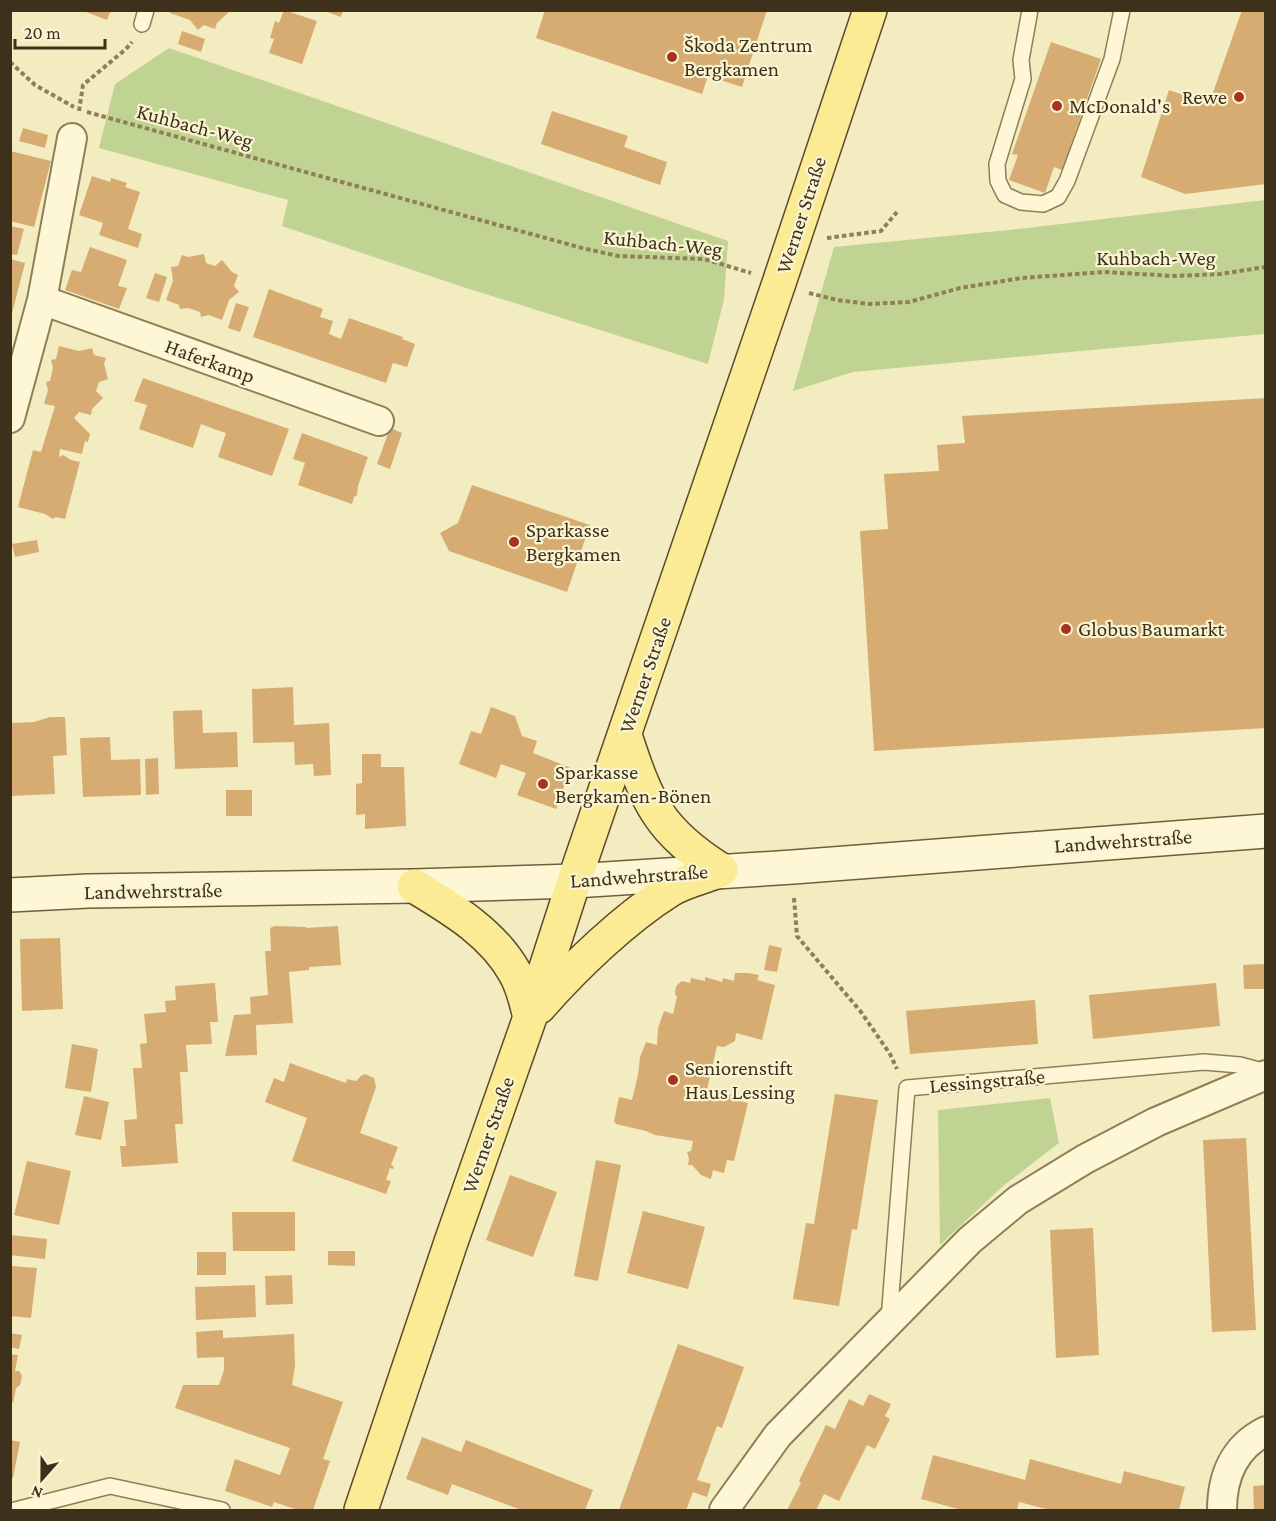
<svg xmlns="http://www.w3.org/2000/svg" width="1276" height="1521" font-family="'Crimson Pro',serif">
  <style>
    .green { fill: #c1d393 }
    .building { fill: #d6ac72 }
    .lines { fill: none; stroke-linecap: round; stroke-linejoin: round }
    .lane-casing { stroke: #8f7e56; stroke-width: 18 }
    .street-casing { stroke: #8f7e56; stroke-width: 32 }
    .secondary-casing { stroke: #715e39; stroke-width: 36 }
    .primary-casing { stroke: #5d4a2b; stroke-width: 36 }
    .path { stroke: #8f7e56; stroke-width: 4; stroke-dasharray: 4.5 3; stroke-linecap: butt }
    .lane { stroke: #fdf7d6; stroke-width: 15 }
    .street { stroke: #fdf7d6; stroke-width: 28 }
    .secondary { stroke: #fdf7d6; stroke-width: 33 }
    .primary { stroke: #fbeb95; stroke-width: 33 }
    .poi-dot { fill: #a6331e; stroke: #faf4d2; stroke-width: 2 }
    .labels { text-anchor: middle; stroke-width: 4.5; stroke-linejoin: round; paint-order: stroke }
    .poi-label { font-size: 21px; fill: #3d311c; stroke: #faf4d2; text-anchor: start }
    .street-label { font-size: 21px; fill: #3d311c; stroke: #faf4d2 }
  </style>
  <rect width="100%" height="100%" fill="#f3ecc1"/>
  <path class="green" d="M 169,48 L 728,241 L 724,299 L 708,364 L 460,286 L 282,226 L 288,200 L 99,148 L 115,84 Z
    M 1265,200 L 1265,334 L 853,372 L 793,391 L 834,247 L 1009,230 Z
    M 1050,1098 L 1059,1143 L 1003,1186 L 940,1245 L 938,1110 Z"/>
  <path class="building" d="M 81,10 L 111,10 L 107,20 Z
    M 171,10 L 228,10 L 229,12 L 217,23 L 215,29 L 204,25 L 198,30 L 190,20 L 170,13 Z
    M 284,10 L 317,21 L 302,64 L 269,53 L 274,39 L 270,38 L 275,21 L 279,23 Z
    M 322,10 L 343,10 L 341,17 Z
    M 545,10 L 767,10 L 742,87 L 708,76 L 702,94 L 536,38 Z
    M 1242,10 L 1266,10 L 1266,184 L 1185,194 L 1141,177 L 1169,90 L 1209,104 Z
    M 182,31 L 205,39 L 201,52 L 178,44 Z
    M 1051,42 L 1101,59 L 1062,170 L 1054,167 L 1045,193 L 1009,180 L 1018,155 L 1012,154 Z
    M 552,111 L 628,136 L 624,147 L 667,162 L 660,185 L 541,144 Z
    M 23,128 L 48,135 L 45,148 L 19,141 Z
    M 10,151 L 51,161 L 34,227 L 10,221 Z
    M 92,176 L 110,182 L 111,178 L 127,183 L 125,187 L 140,192 L 128,229 L 142,234 L 138,248 L 99,235 L 103,223 L 79,215 Z
    M 10,226 L 24,229 L 17,255 L 10,254 Z
    M 90,247 L 127,260 L 118,286 L 127,288 L 119,309 L 65,290 L 72,270 L 81,272 Z
    M 204,254 L 206,263 L 215,266 L 222,260 L 232,272 L 238,275 L 234,286 L 239,292 L 229,300 L 222,320 L 209,315 L 201,317 L 200,312 L 188,308 L 180,309 L 179,305 L 166,300 L 173,281 L 171,267 L 178,266 L 182,255 L 188,257 Z
    M 10,259 L 25,263 L 11,317 L 10,317 Z
    M 155,273 L 167,277 L 159,302 L 146,298 Z
    M 269,289 L 323,309 L 320,317 L 333,321 L 329,334 L 341,339 L 349,318 L 403,337 L 402,339 L 415,344 L 407,367 L 393,363 L 386,383 L 253,337 Z
    M 236,303 L 249,307 L 240,332 L 228,328 Z
    M 59,346 L 79,351 L 92,348 L 94,355 L 106,358 L 104,364 L 108,379 L 99,382 L 96,391 L 103,398 L 92,409 L 91,415 L 79,412 L 74,418 L 90,434 L 88,442 L 85,441 L 82,454 L 60,449 L 59,457 L 63,455 L 71,460 L 80,462 L 65,519 L 56,517 L 53,519 L 45,514 L 18,507 L 33,450 L 41,452 L 55,406 L 44,404 L 48,390 L 46,382 L 50,381 L 53,368 L 51,360 L 56,359 Z
    M 143,378 L 289,429 L 272,476 L 218,457 L 226,433 L 214,429 L 201,424 L 193,448 L 139,429 L 147,405 L 134,401 Z
    M 1266,398 L 1266,728 L 874,751 L 860,531 L 888,529 L 884,474 L 939,471 L 937,445 L 965,443 L 962,416 Z
    M 390,428 L 402,433 L 390,469 L 377,464 Z
    M 302,433 L 368,457 L 358,486 L 357,495 L 354,497 L 352,504 L 298,485 L 305,463 L 293,459 Z
    M 472,485 L 590,525 L 567,592 L 449,551 L 440,533 L 458,523 Z
    M 37,540 L 39,552 L 15,557 L 12,544 Z
    M 293,687 L 294,725 L 329,723 L 331,775 L 314,776 L 313,764 L 295,765 L 294,742 L 253,743 L 252,689 Z
    M 491,707 L 515,716 L 522,736 L 537,741 L 533,753 L 571,768 L 556,809 L 517,795 L 526,773 L 501,764 L 496,778 L 459,764 L 471,731 L 481,734 Z
    M 202,710 L 203,733 L 237,732 L 238,767 L 175,769 L 173,711 Z
    M 50,717 L 65,717 L 67,755 L 53,756 L 55,794 L 10,796 L 10,723 L 34,722 Z
    M 110,737 L 111,760 L 140,759 L 141,795 L 83,797 L 80,738 Z
    M 362,754 L 381,754 L 381,767 L 404,767 L 406,826 L 365,829 L 365,814 L 356,815 L 356,784 L 362,783 Z
    M 158,758 L 159,794 L 146,795 L 145,759 Z
    M 226,790 L 252,790 L 252,816 L 226,816 Z
    M 275,926 L 306,927 L 306,928 L 338,926 L 341,965 L 309,967 L 309,970 L 289,972 L 293,1023 L 256,1025 L 257,1055 L 225,1056 L 234,1015 L 251,1014 L 250,997 L 268,995 L 265,951 L 271,951 L 270,928 Z
    M 60,938 L 63,1009 L 22,1011 L 20,939 Z
    M 769,945 L 782,948 L 777,972 L 764,970 Z
    M 1262,964 L 1266,965 L 1266,989 L 1244,989 L 1243,965 Z
    M 735,973 L 748,973 L 759,975 L 757,980 L 775,985 L 762,1040 L 736,1033 L 735,1041 L 724,1047 L 717,1046 L 706,1094 L 717,1097 L 718,1093 L 731,1095 L 730,1099 L 748,1103 L 734,1161 L 727,1160 L 724,1173 L 713,1170 L 711,1179 L 701,1175 L 692,1165 L 688,1165 L 689,1159 L 687,1152 L 691,1151 L 693,1141 L 655,1135 L 646,1131 L 616,1124 L 614,1121 L 619,1097 L 632,1100 L 638,1075 L 640,1057 L 646,1042 L 657,1045 L 658,1028 L 664,1011 L 673,1014 L 677,997 L 675,994 L 676,986 L 682,981 L 690,983 L 691,978 L 705,981 L 705,977 L 722,982 L 723,978 L 734,981 Z
    M 215,983 L 218,1022 L 210,1022 L 212,1044 L 186,1045 L 188,1072 L 180,1072 L 183,1124 L 175,1124 L 178,1163 L 122,1167 L 120,1146 L 126,1146 L 124,1120 L 137,1119 L 133,1068 L 142,1068 L 140,1044 L 147,1043 L 144,1014 L 166,1012 L 165,1001 L 176,1000 L 175,986 Z
    M 1216,983 L 1220,1026 L 1093,1039 L 1089,995 Z
    M 1035,1000 L 1038,1044 L 910,1054 L 906,1011 Z
    M 72,1044 L 98,1049 L 91,1092 L 65,1088 Z
    M 290,1063 L 346,1083 L 347,1079 L 356,1081 L 361,1076 L 365,1074 L 374,1078 L 376,1087 L 360,1133 L 398,1147 L 391,1165 L 394,1167 L 393,1169 L 390,1168 L 386,1180 L 391,1181 L 386,1194 L 292,1161 L 307,1118 L 265,1102 L 274,1078 L 284,1082 Z
    M 835,1094 L 878,1100 L 857,1230 L 852,1229 L 839,1306 L 793,1299 L 806,1223 L 814,1224 Z
    M 84,1096 L 109,1102 L 101,1140 L 75,1135 Z
    M 1246,1138 L 1256,1330 L 1212,1332 L 1203,1140 Z
    M 596,1160 L 621,1165 L 598,1281 L 574,1276 Z
    M 27,1161 L 71,1171 L 59,1225 L 14,1215 Z
    M 510,1175 L 557,1192 L 533,1257 L 486,1240 Z
    M 643,1211 L 705,1227 L 688,1289 L 627,1273 Z
    M 232,1212 L 295,1212 L 295,1251 L 233,1251 Z
    M 1093,1228 L 1099,1355 L 1056,1358 L 1050,1230 Z
    M 10,1235 L 47,1239 L 45,1259 L 10,1255 Z
    M 328,1251 L 355,1251 L 355,1266 L 328,1265 Z
    M 197,1252 L 226,1252 L 226,1275 L 197,1275 Z
    M 10,1266 L 37,1268 L 31,1318 L 10,1316 Z
    M 292,1275 L 293,1304 L 266,1305 L 265,1276 Z
    M 255,1285 L 256,1317 L 196,1320 L 195,1287 Z
    M 223,1330 L 223,1338 L 294,1334 L 295,1366 L 292,1385 L 343,1402 L 323,1459 L 330,1461 L 313,1510 L 298,1510 L 274,1502 L 272,1507 L 225,1491 L 235,1459 L 280,1475 L 290,1448 L 175,1408 L 183,1385 L 219,1385 L 224,1370 L 224,1357 L 197,1358 L 196,1332 Z
    M 10,1333 L 22,1335 L 19,1349 L 10,1347 Z
    M 678,1344 L 744,1367 L 722,1428 L 717,1426 L 697,1480 L 711,1484 L 707,1497 L 693,1492 L 686,1510 L 619,1510 Z
    M 10,1354 L 18,1355 L 15,1371 L 19,1371 L 22,1376 L 20,1385 L 16,1388 L 13,1403 L 10,1402 Z
    M 869,1394 L 891,1404 L 885,1416 L 890,1419 L 875,1449 L 867,1445 L 839,1501 L 824,1494 L 816,1510 L 787,1510 L 801,1483 L 799,1481 L 826,1425 L 835,1429 L 849,1399 L 863,1406 Z
    M 422,1437 L 461,1452 L 466,1440 L 593,1490 L 585,1510 L 521,1510 L 452,1484 L 448,1495 L 406,1479 Z
    M 10,1440 L 20,1442 L 13,1478 L 10,1478 Z
    M 933,1455 L 1025,1480 L 1030,1459 L 1121,1484 L 1124,1471 L 1185,1487 L 1179,1510 L 1050,1510 L 1019,1502 L 1017,1510 L 962,1510 L 921,1499 Z
    M 1266,1485 L 1266,1510 L 1254,1510 L 1253,1486 Z"/>
  <g class="lines">
    <g class="lane-casing">
      <path id="lane" d="M 1030,10 L 1021,60 L 1023,79 L 997,164 L 998,181 L 1005,195 L 1021,202 L 1043,204 L 1058,197 L 1067,181 L 1112,59 L 1122,10
        M 142,24 L 146,10
        M 889,1320 L 907,1088 L 1204,1062 L 1240,1065 L 1266,1072
        M 15,1510 L 110,1486 L 222,1510"/>
    </g>
    <g class="street-casing">
      <path id="street" d="M 42,300 L 72,138
        M 10,418 L 42,300 L 379,421
        M 724,1510 L 778,1435 L 970,1240 L 1018,1200 L 1085,1159 L 1156,1122 L 1266,1075
        M 1222,1510 C 1222,1476 1234,1447 1266,1431"/>
    </g>
    <g class="secondary-casing">
      <path id="secondary" d="M 10,895 L 88,891 L 414,886 L 574,881 L 793,867 L 1266,831"/>
    </g>
    <g class="primary-casing">
      <path id="primary" d="M 625,735 C 647,803 659,831 721,870
        M 414,886 C 452,909 493,933 515,973 C 523,986 526,1003 530,1017
        M 539,1007 C 575,966 624,919 670,890 C 684,881 705,877 721,870
        M 361,1510 L 451,1242 L 530,1017 L 574,881 L 779,283 L 870,10"/>
    </g>
    <path class="path" d="M 10,62 L 35,85 L 74,107
      M 79,111 L 83,85 L 126,49 L 132,42
      M 87,112 L 582,248 L 618,256 L 704,259 L 751,273
      M 827,238 L 881,231 L 897,212
      M 809,293 L 837,300 L 869,304 L 909,302 L 960,288 L 1022,278 L 1104,272 L 1176,276 L 1220,274 L 1266,267
      M 794,898 L 797,936 L 861,1012 L 890,1054 L 897,1069"/>
    <use href="#lane" class="lane"/>
    <use href="#street" class="street"/>
    <use href="#secondary" class="secondary"/>
    <use href="#primary" class="primary"/>
  </g>
  <g class="poi-dot">
    <circle cx="672" cy="57" r="6"/>
    <circle cx="1239" cy="97" r="6"/>
    <circle cx="1057" cy="106" r="6"/>
    <circle cx="514" cy="542" r="6"/>
    <circle cx="1066" cy="629" r="6"/>
    <circle cx="543" cy="784" r="6"/>
    <circle cx="673" cy="1080" r="6"/>
  </g>
  <g class="labels">
    <g class="poi-label">
      <text x="684" y="52">Škoda Zentrum<tspan x="684" dy="24">Bergkamen</tspan></text>
      <text x="1227" y="104" text-anchor="end">Rewe</text>
      <text x="1069" y="113">McDonald's</text>
      <text x="526" y="537">Sparkasse<tspan x="526" dy="24">Bergkamen</tspan></text>
      <text x="1078" y="636">Globus Baumarkt</text>
      <text x="555" y="779">Sparkasse<tspan x="555" dy="24">Bergkamen-Bönen</tspan></text>
      <text x="685" y="1075">Seniorenstift<tspan x="685" dy="24">Haus Lessing</tspan></text>
    </g>
    <g class="street-label">
      <text transform="translate(195 126) rotate(15)" y="7">Kuhbach-Weg</text>
      <text transform="translate(801 215) rotate(-72)" y="7">Werner Straße</text>
      <text transform="translate(663 243) rotate(6)" y="7">Kuhbach-Weg</text>
      <text x="1156" y="265">Kuhbach-Weg</text>
      <text transform="translate(210 361) rotate(20)" y="7">Haferkamp</text>
      <text transform="translate(645 675) rotate(-71)" y="7">Werner Straße</text>
      <text transform="translate(1123 841) rotate(-4)" y="7">Landwehrstraße</text>
      <text transform="translate(639 876) rotate(-4)" y="7">Landwehrstraße</text>
      <text transform="translate(153 891) rotate(-1)" y="7">Landwehrstraße</text>
      <text transform="translate(987 1081) rotate(-5)" y="7">Lessingstraße</text>
      <text transform="translate(488 1135) rotate(-71)" y="7">Werner Straße</text>
    </g>
  </g>
  <rect width="1276" height="1521" fill="none" stroke="#3d311c" stroke-width="24"/>
  <g transform="translate(42 1479) rotate(201)" stroke="#faf4d2" stroke-width="4.5" paint-order="stroke">
  <path d="M0-4.5L10 22L0 15L-10 22Z" fill="#3d311c"/>
  <text y="-9" font-size="16" font-weight="bold" text-anchor="middle" fill="#3d311c">N</text>
  </g>
  <path d="M15 39v9h90v-9" fill="none" stroke="#3d311c" stroke-width="3"/>
  <text x="24" y="39" font-size="18" fill="#3d311c" stroke="#faf4d2" stroke-width="4.5" paint-order="stroke">20 m</text>
</svg>
